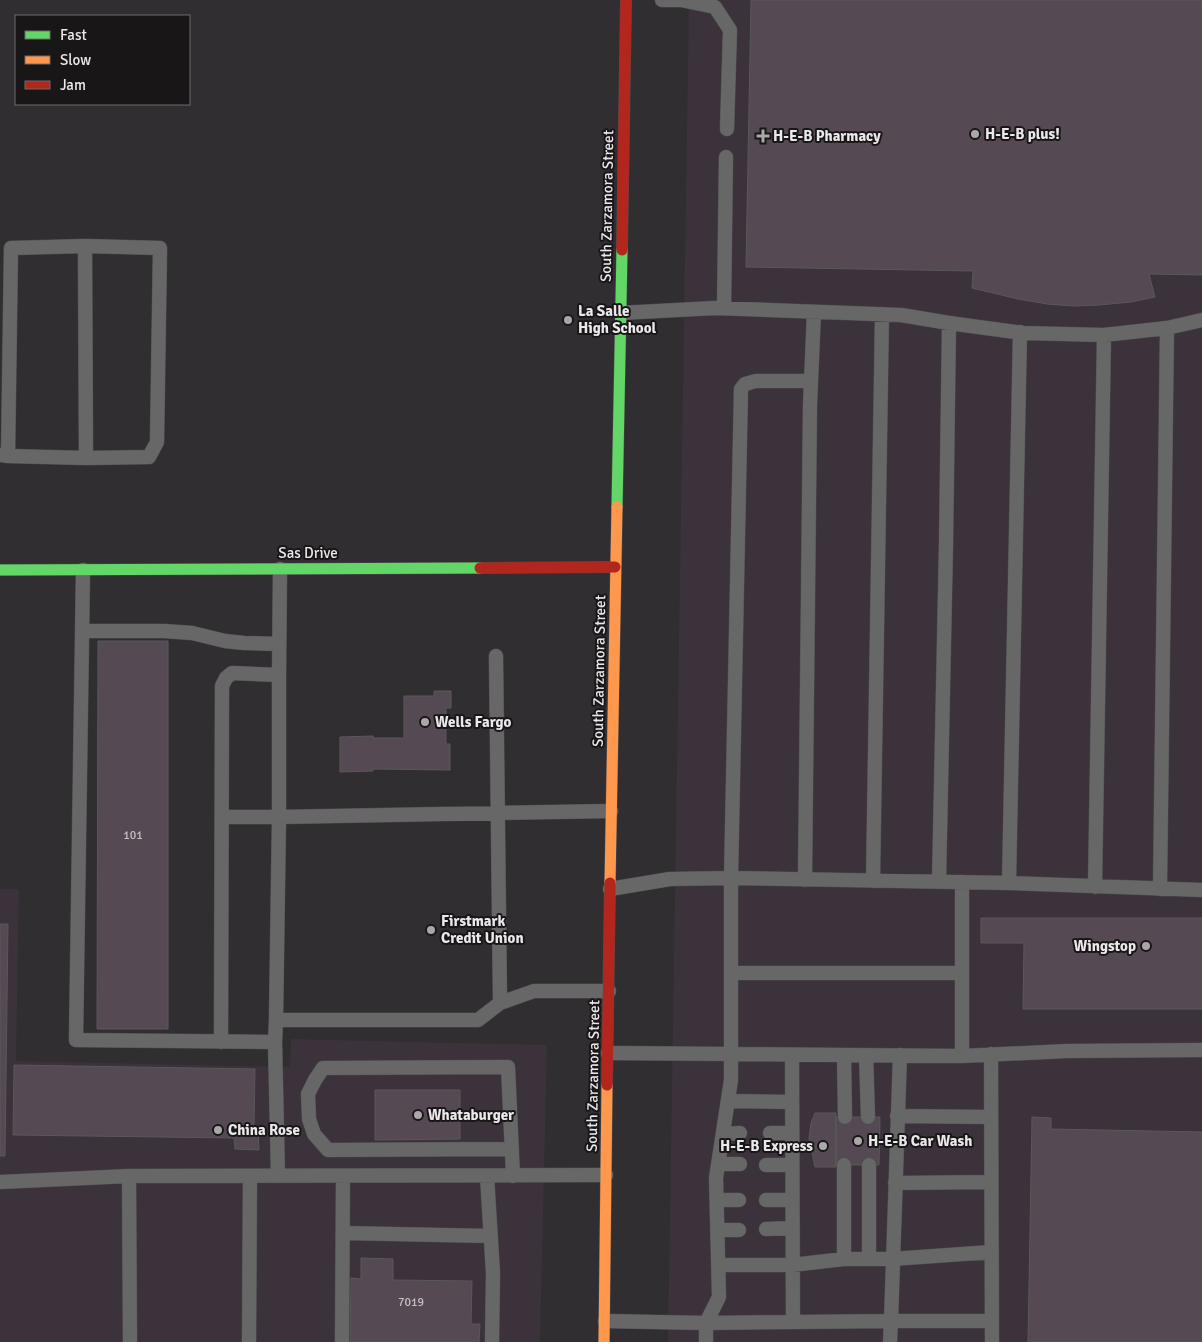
<svg xmlns="http://www.w3.org/2000/svg" width="1202" height="1342" font-family="Signika,sans-serif">
  <style>
    .built { fill: #3b323b }
    .building { fill: #554954; stroke: #5a585a }
    .lines { fill: none; stroke-linecap: round; stroke-linejoin: round }
    .lane-casing { stroke: #4e4d4e; stroke-width: 15 }
    .fast-casing { stroke: #4e4d4e; stroke-width: 12 }
    .slow-casing { stroke: #4e4d4e; stroke-width: 12 }
    .jam-casing { stroke: #4e4d4e; stroke-width: 12 }
    .lane { stroke: #686768; stroke-width: 14 }
    .fast { stroke: #63d668; stroke-width: 11 }
    .slow { stroke: #ff974d; stroke-width: 11 }
    .jam { stroke: #b3261e; stroke-width: 11 }
    .poi-dot { fill: #aaa7aa; stroke: #191618; stroke-width: 2 }
    .labels { text-anchor: middle; stroke-width: 4; stroke-linejoin: round; paint-order: stroke }
    .number-label { font-size: 12px; fill: #c6c0c5 }
    .poi-label { font-size: 15px; font-weight: bold; fill: #ebe8eb; stroke: #191618; text-anchor: start }
    .street-label { font-size: 15px; fill: #ebe8eb; stroke: #191618 }
  </style>
  <rect width="100%" height="100%" fill="#312e31"/>
  <path class="built" d="M 689,0 L 1202,0 L 1202,1342 L 668,1342 Z
    M 0,889 L 19,889 L 16,1061 L 290,1067 L 291,1039 L 547,1045 L 540,1342 L 0,1342 Z"/>
  <path class="building" d="M 751,0 L 1202,0 L 1202,275 L 1149,274 L 1155,297 L 1131,302 L 1099,305 L 1074,306 L 1047,304 L 1018,299 L 972,288 L 973,271 L 746,267 Z
    M 98,641 L 168,641 L 168,1029 L 97,1029 Z
    M 434,691 L 451,691 L 451,708 L 446,708 L 446,744 L 450,744 L 450,770 L 373,769 L 373,771 L 340,772 L 340,737 L 373,736 L 373,738 L 404,738 L 404,696 L 434,696 Z
    M 981,918 L 1202,918 L 1202,1009 L 1023,1009 L 1024,943 L 981,943 Z
    M 0,924 L 8,924 L 5,1156 L 0,1156 Z
    M 14,1065 L 255,1069 L 254,1127 L 258,1128 L 259,1150 L 235,1149 L 234,1138 L 13,1135 Z
    M 375,1090 L 460,1090 L 460,1139 L 375,1140 Z
    M 815,1113 L 836,1113 L 836,1167 L 815,1167 L 809,1138 L 811,1123 Z
    M 836,1117 L 880,1117 L 879,1165 L 836,1165 Z
    M 1032,1117 L 1051,1118 L 1051,1129 L 1202,1132 L 1202,1342 L 1028,1342 Z
    M 361,1258 L 393,1259 L 393,1280 L 472,1281 L 471,1324 L 480,1324 L 479,1342 L 350,1342 L 351,1278 L 361,1279 Z"/>
  <g class="lines">
    <g class="lane-casing">
      <path id="lane" d="M 662,0 L 681,0 L 715,7 L 730,30 L 727,129
        M 85,246 L 86,458
        M 724,308 L 726,157
        M 620,313 L 715,308 L 901,315 L 949,323 L 1023,333 L 1104,335 L 1167,328 L 1202,320
        M 0,455 L 8,456 L 86,458 L 149,457 L 157,442 L 160,248 L 85,246 L 11,248 L 8,456
        M 280,569 L 279,675 L 279,817 L 611,811
        M 83,570 L 76,1040 L 275,1042 L 276,1020 L 478,1020 L 500,1003 L 534,991 L 609,991
        M 82,631 L 164,631 L 192,633 L 225,641 L 244,643 L 279,644
        M 496,656 L 500,1003
        M 222,817 L 279,817 L 276,1020
        M 805,880 L 810,405 L 814,312
        M 873,881 L 882,314
        M 939,882 L 946,545 L 949,323
        M 1009,883 L 1020,332
        M 1095,887 L 1104,335
        M 610,889 L 670,879 L 731,878 L 1009,883 L 1202,890
        M 1160,889 L 1167,328
        M 731,973 L 962,973
        M 221,1042 L 222,686 L 226,678 L 232,673 L 279,675
        M 275,1042 L 278,1176
        M 608,1053 L 962,1056 L 962,882
        M 991,1054 L 992,1342
        M 844,1055 L 845,1117
        M 866,1055 L 868,1117
        M 962,1056 L 1067,1051 L 1202,1050
        M 728,1101 L 792,1102
        M 897,1116 L 991,1117
        M 770,1133 L 792,1133
        M 723,1134 L 740,1133
        M 512,1149 L 328,1150 L 314,1134 L 309,1119 L 308,1094 L 315,1080 L 323,1068 L 508,1067 L 513,1176
        M 718,1164 L 740,1164
        M 766,1165 L 792,1165
        M 869,1165 L 869,1258
        M 129,1176 L 130,1342
        M 487,1176 L 493,1273 L 492,1342
        M 0,1182 L 129,1176 L 606,1175
        M 895,1183 L 991,1182
        M 717,1200 L 739,1200
        M 766,1200 L 792,1200
        M 766,1229 L 792,1228
        M 718,1230 L 739,1230
        M 343,1233 L 490,1236
        M 844,1259 L 844,1165
        M 718,1265 L 792,1265 L 844,1259 L 892,1259 L 991,1252
        M 605,1321 L 706,1323 L 719,1297 L 716,1178 L 731,1080 L 731,878 L 741,389 L 745,384 L 756,381 L 811,381
        M 793,1322 L 891,1321 L 900,1055
        M 249,1342 L 250,1176
        M 342,1342 L 343,1176
        M 706,1342 L 706,1323 L 793,1322 L 792,1055
        M 890,1342 L 891,1321 L 992,1321"/>
    </g>
    <g class="fast-casing">
      <path id="fast" d="M 617,507 L 622,250
        M 0,570 L 480,568"/>
    </g>
    <g class="slow-casing">
      <path id="slow" d="M 610,883 L 617,507
        M 604,1342 L 607,1085"/>
    </g>
    <g class="jam-casing">
      <path id="jam" d="M 622,250 L 626,0
        M 480,568 L 615,567
        M 607,1085 L 610,883"/>
    </g>
    <use href="#lane" class="lane"/>
    <use href="#fast" class="fast"/>
    <use href="#slow" class="slow"/>
    <use href="#jam" class="jam"/>
  </g>
  <g class="poi-dot">
    <circle cx="975" cy="134" r="5"/>
    <path d="M760.5 128.5h5v5h5v5h-5v5h-5v-5h-5v-5h5z"/>
    <circle cx="568" cy="320" r="5"/>
    <circle cx="425" cy="722" r="5"/>
    <circle cx="431" cy="930" r="5"/>
    <circle cx="1146" cy="946" r="5"/>
    <circle cx="418" cy="1115" r="5"/>
    <circle cx="218" cy="1130" r="5"/>
    <circle cx="858" cy="1141" r="5"/>
    <circle cx="823" cy="1146" r="5"/>
  </g>
  <g class="labels">
    <g class="number-label">
      <text x="133" y="839">101</text>
      <text x="411" y="1306">7019</text>
    </g>
    <g class="poi-label">
      <text x="985" y="139">H-E-B plus!</text>
      <text x="773" y="141">H-E-B Pharmacy</text>
      <text x="578" y="316">La Salle<tspan x="578" dy="17">High School</tspan></text>
      <text x="435" y="727">Wells Fargo</text>
      <text x="441" y="926">Firstmark<tspan x="441" dy="17">Credit Union</tspan></text>
      <text x="1136" y="951" text-anchor="end">Wingstop</text>
      <text x="428" y="1120">Whataburger</text>
      <text x="228" y="1135">China Rose</text>
      <text x="868" y="1146">H-E-B Car Wash</text>
      <text x="813" y="1151" text-anchor="end">H-E-B Express</text>
    </g>
    <g class="street-label">
      <text transform="translate(607 206) rotate(-89)" y="5">South Zarzamora Street</text>
      <text x="308" y="558">Sas Drive</text>
      <text transform="translate(599 671) rotate(-89)" y="5">South Zarzamora Street</text>
      <text transform="translate(593 1076) rotate(-89)" y="5">South Zarzamora Street</text>
    </g>
  </g>
  <rect x="15" y="15" width="175" height="90" fill="#191618" stroke="#6d6a6c"/>
  <rect x="25" y="31" width="25" height="8" fill="#63d668" stroke="#6d6a6c"/>
  <text x="60" y="40" font-size="15" fill="#ebe8eb">Fast</text>
  <rect x="25" y="56" width="25" height="8" fill="#ff974d" stroke="#6d6a6c"/>
  <text x="60" y="65" font-size="15" fill="#ebe8eb">Slow</text>
  <rect x="25" y="81" width="25" height="8" fill="#b3261e" stroke="#6d6a6c"/>
  <text x="60" y="90" font-size="15" fill="#ebe8eb">Jam</text>
</svg>
